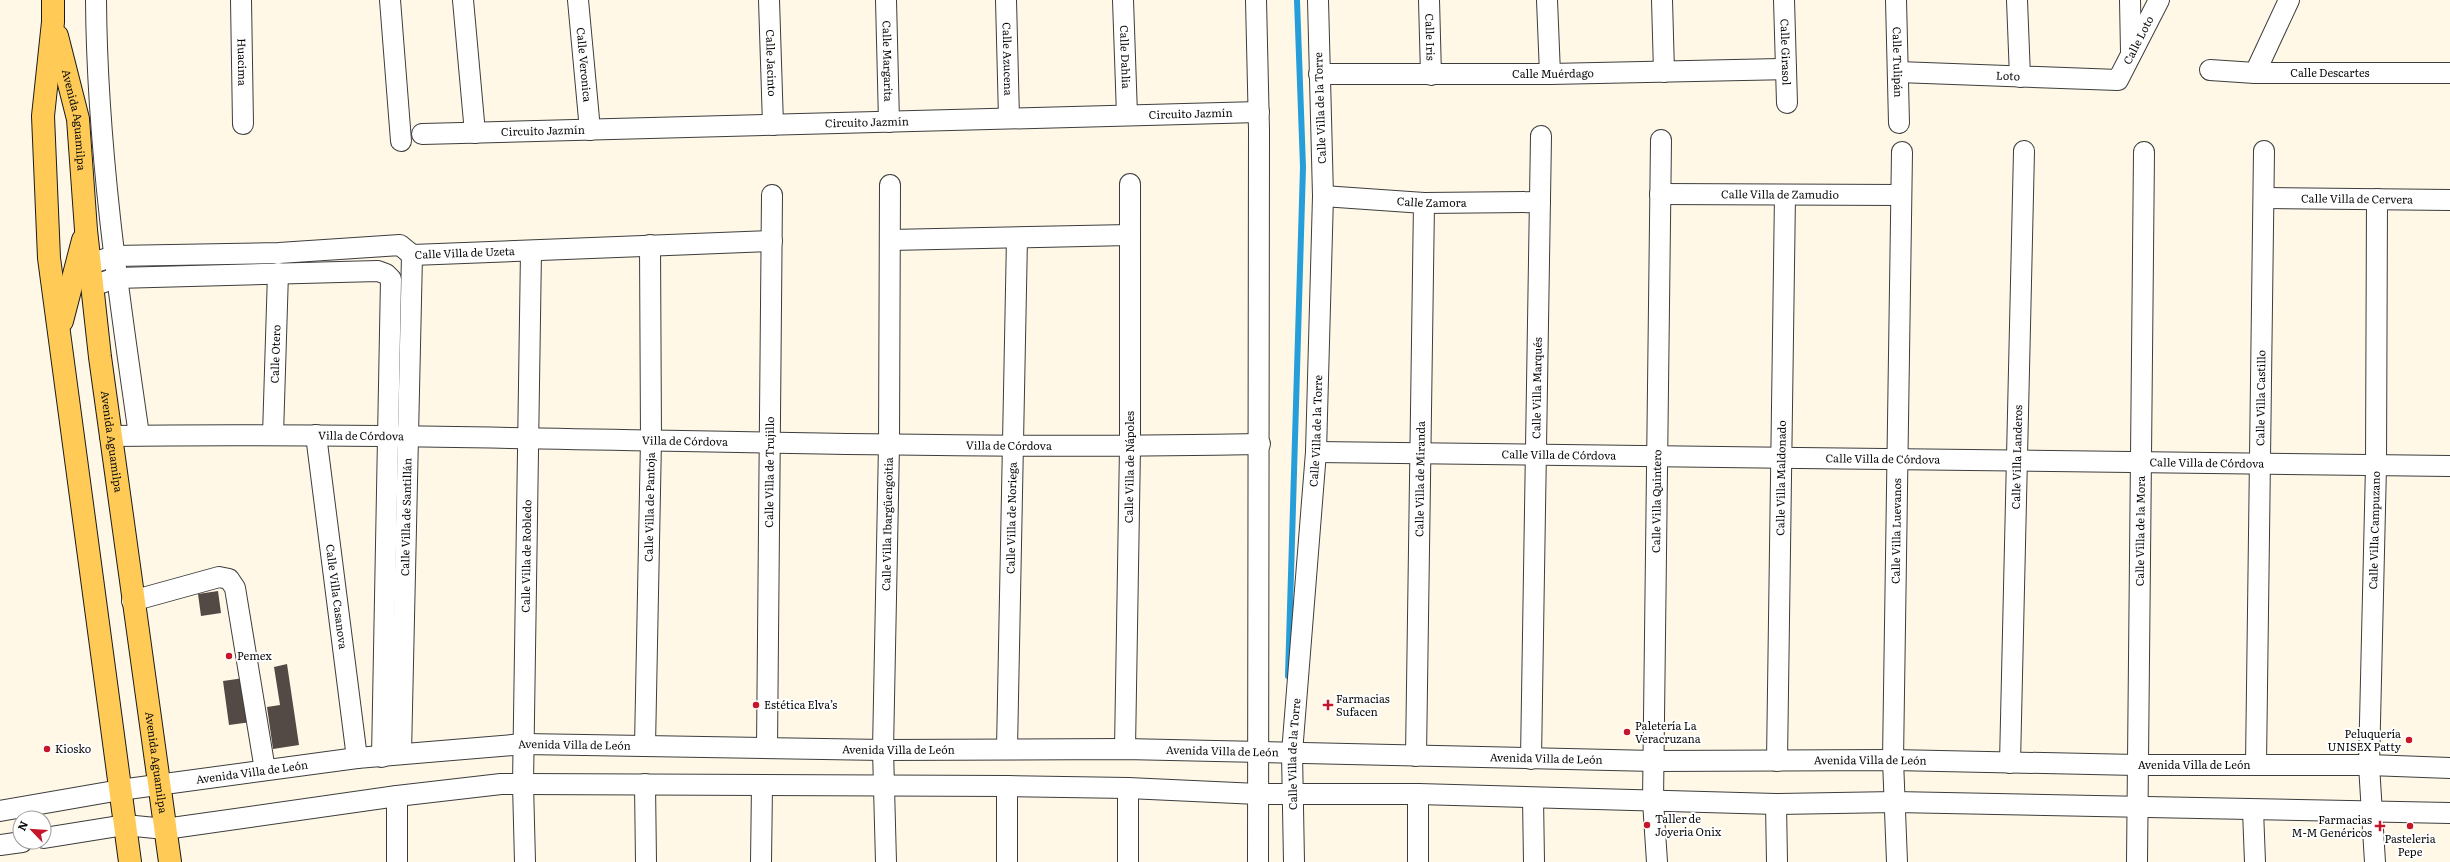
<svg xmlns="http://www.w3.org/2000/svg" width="2450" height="862" font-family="Literata,serif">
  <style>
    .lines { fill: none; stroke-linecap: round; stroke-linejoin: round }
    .stream { stroke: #259eda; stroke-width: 6 }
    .building { fill: #534a45 }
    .minor-casing { stroke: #3d3d3d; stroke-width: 22 }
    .major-casing { stroke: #1b1b1b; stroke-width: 24 }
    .minor { stroke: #fff; stroke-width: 20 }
    .major { stroke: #ffcb56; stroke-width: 22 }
    .poi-dot { fill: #c5162a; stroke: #fff; stroke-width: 1.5 }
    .labels { text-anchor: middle; stroke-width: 4; stroke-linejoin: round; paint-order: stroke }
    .street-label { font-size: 11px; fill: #0a0a0a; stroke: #fff }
    .poi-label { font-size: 11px; fill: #0a0a0a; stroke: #fff; text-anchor: start }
  </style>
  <rect width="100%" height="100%" fill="#fff8e6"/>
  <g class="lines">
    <path class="stream" d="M 1288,676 L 1303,167 L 1297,0"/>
  </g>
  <path class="building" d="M 218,591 L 221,613 L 201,616 L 198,594 Z
    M 287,664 L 299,745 L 273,749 L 267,707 L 280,705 L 274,667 Z
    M 244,678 L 251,722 L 229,725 L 223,681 Z"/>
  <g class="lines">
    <g class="minor-casing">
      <g id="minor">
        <path d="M 96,0 C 97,146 118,291 139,435"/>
        <path id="s1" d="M 241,0 L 243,124"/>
        <path d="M 390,0 L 401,141"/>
        <path d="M 463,0 L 475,133"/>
        <path id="s2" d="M 578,0 L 590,130"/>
        <path id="s3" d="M 769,0 L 773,125"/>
        <path id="s4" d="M 886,0 L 889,122"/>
        <path id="s5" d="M 1006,0 L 1009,118"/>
        <path id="s6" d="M 1123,0 L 1127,115"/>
        <path d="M 1256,0 L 1259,130 L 1258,862"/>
        <path id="s7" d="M 1429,0 L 1431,75"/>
        <path d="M 1547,0 L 1550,74"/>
        <path d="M 1662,0 L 1664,72"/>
        <path id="s8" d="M 1784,0 L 1787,103"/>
        <path id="s9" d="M 1896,0 L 1899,123"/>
        <path d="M 2017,0 L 2020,77"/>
        <path d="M 2130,0 L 2131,52"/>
        <path id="s10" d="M 2210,70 L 2255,73 L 2450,73"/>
        <path id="s11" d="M 1898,72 L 2118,80 L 2159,0"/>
        <path d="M 2255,73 L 2289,0"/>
        <path id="s12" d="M 1319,74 L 1550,74 L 1786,69"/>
        <path id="s13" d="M 422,134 L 1259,112"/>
        <path id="s14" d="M 1660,194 L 1901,195"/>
        <path id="s15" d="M 1323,196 L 1424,203 L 1540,202"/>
        <path id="s16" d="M 2264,198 L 2450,200"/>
        <path d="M 890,240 L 1130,235"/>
        <path id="s17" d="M 90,264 L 114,256 L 279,253 L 400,245 L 412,255 L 772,241"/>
        <path d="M 92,286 L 116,278 L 378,271 L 386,274 L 391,279 L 382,757"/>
        <path id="s18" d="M 273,435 L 278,273"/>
        <path id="s19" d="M 316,435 L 357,758"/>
        <path id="s20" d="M 110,436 C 493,431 876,452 1260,444"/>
        <path id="s21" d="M 1316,452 L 2450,466"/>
        <path d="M 132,601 L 219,577 L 229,579 L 235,588 L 265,770"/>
        <path id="s22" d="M 645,746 L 651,440 L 650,245"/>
        <path id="s23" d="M 767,748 L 772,195"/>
        <path id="s24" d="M 1007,749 L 1017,238"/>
        <path id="s25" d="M 1125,749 L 1130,447 L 1130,184"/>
        <path id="s26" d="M 401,754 L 412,255"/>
        <path id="s27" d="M 1416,756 L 1424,203"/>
        <path id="s28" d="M 1531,759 L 1541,136"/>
        <path id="s29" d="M 1777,761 L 1785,195"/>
        <path id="s30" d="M 2010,763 L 2024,151"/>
        <path id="s31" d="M 2256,765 L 2264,151"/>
        <path d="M 645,784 L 646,862"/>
        <path d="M 1418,794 L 1418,862"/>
        <path d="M 397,796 L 397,862"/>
        <path d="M 1533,798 L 1534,862"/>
        <path d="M 1776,804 L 1777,862"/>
        <path d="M 2253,810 L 2255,862"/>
        <path id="s32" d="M 0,811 L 120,790 L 357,758 L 524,744 L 883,750 L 1125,749 L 1654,761 L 1893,760 L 2137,765 L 2369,765 L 2450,768"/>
        <path d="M 44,838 L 125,825 L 165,829 L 397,796 L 501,784 L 523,784 L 1007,786 L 1128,788 L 1258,794 L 1418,794 L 1776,804 L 1895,802 L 2450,813"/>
        <path d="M 0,845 L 22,842"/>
        <path id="s33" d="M 525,862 L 523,784 L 531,251"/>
        <path d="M 761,862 L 762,785"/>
        <path id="s34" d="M 886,862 L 883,750 L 889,445 L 890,185"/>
        <path d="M 1007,862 L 1007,786"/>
        <path d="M 1128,862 L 1128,788"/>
        <path id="s35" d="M 1294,862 L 1292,753 L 1316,452 L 1323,196 L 1318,0"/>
        <path id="s36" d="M 1657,862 L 1653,801 L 1661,140"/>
        <path id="s37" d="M 1897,862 L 1893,760 L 1902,152"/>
        <path id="s38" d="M 2137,862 L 2144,152"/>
        <path id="s39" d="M 2375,862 L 2369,765 L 2376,466 L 2377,199"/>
      </g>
    </g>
    <g class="major-casing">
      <g id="major">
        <path d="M 53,0 L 53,22 L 43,116 L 49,258 L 130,862"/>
        <path id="s40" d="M 57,36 L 78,119 L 86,230 L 100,357 L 170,862"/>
        <path d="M 62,321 L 83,240"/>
      </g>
    </g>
    <use href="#minor" class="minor"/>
    <use href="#major" class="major"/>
  </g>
  <g class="poi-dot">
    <circle cx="229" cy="656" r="4"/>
    <circle cx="756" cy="705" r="4"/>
    <path d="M1326 699h4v4h4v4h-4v4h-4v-4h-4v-4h4z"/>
    <circle cx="1627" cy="732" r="4"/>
    <circle cx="2409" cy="740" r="4"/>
    <circle cx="47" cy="749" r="4"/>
    <circle cx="1647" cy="825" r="4"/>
    <path d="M2378 820h4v4h4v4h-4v4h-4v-4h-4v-4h4z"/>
    <circle cx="2410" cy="826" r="4"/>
  </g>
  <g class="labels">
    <g class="street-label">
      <text dy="4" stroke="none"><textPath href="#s7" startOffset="37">Calle Iris</textPath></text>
      <text dy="4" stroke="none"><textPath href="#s11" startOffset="265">Calle Loto</textPath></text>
      <text dy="4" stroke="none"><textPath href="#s8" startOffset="52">Calle Girasol</textPath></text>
      <text dy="4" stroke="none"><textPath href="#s6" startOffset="57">Calle Dahlia</textPath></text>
      <text dy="4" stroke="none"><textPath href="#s5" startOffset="59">Calle Azucena</textPath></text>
      <text dy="4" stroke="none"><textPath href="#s4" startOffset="61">Calle Margarita</textPath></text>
      <text dy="4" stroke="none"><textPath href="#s1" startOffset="62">Huacima</textPath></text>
      <text dy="4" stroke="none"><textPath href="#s9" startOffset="62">Calle Tulipán</textPath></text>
      <text dy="4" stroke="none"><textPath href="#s3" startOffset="63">Calle Jacinto</textPath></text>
      <text dy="4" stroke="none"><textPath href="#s2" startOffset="65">Calle Veronica</textPath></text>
      <text dy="4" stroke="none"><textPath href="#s10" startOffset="120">Calle Descartes</textPath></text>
      <text dy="4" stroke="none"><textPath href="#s12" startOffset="234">Calle Muérdago</textPath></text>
      <text dy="4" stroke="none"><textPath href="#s11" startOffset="110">Loto</textPath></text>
      <text transform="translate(1320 108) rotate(-92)" y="4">Calle Villa de la Torre</text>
      <text dy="4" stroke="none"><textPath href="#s13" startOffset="769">Circuito Jazmín</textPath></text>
      <text dy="4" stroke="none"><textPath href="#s40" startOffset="86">Avenida Aguamilpa</textPath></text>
      <text dy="4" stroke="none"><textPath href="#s13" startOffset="445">Circuito Jazmín</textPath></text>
      <text dy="4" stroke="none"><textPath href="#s13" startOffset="121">Circuito Jazmín</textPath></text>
      <text dy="4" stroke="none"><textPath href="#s14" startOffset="120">Calle Villa de Zamudio</textPath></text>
      <text dy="4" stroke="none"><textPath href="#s16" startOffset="93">Calle Villa de Cervera</textPath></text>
      <text dy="4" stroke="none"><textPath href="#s15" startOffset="109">Calle Zamora</textPath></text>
      <text dy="4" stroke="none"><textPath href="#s17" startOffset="380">Calle Villa de Uzeta</textPath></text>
      <text dy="4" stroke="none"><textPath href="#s18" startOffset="81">Calle Otero</textPath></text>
      <text dy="4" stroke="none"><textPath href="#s28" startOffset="371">Calle Villa Marqués</textPath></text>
      <text dy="4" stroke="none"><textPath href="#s31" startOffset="367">Calle Villa Castillo</textPath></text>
      <text dy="4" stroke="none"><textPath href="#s35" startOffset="432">Calle Villa de la Torre</textPath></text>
      <text dy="4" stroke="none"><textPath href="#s20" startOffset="251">Villa de Córdova</textPath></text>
      <text dy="4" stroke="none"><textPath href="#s20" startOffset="575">Villa de Córdova</textPath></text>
      <text dy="4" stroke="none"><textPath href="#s40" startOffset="410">Avenida Aguamilpa</textPath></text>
      <text dy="4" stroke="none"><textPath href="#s20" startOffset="899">Villa de Córdova</textPath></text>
      <text dy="4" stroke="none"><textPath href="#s21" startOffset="243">Calle Villa de Córdova</textPath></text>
      <text dy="4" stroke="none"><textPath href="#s30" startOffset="306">Calle Villa Landeros</textPath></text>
      <text dy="4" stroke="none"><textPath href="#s21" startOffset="567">Calle Villa de Córdova</textPath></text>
      <text dy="4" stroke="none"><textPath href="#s21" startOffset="891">Calle Villa de Córdova</textPath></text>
      <text dy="4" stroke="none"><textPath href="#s25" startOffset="282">Calle Villa de Nápoles</textPath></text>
      <text dy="4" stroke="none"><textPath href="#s23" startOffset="276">Calle Villa de Trujillo</textPath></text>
      <text dy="4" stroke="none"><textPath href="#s29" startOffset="283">Calle Villa Maldonado</textPath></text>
      <text dy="4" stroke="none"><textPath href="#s27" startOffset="277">Calle Villa de Miranda</textPath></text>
      <text dy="4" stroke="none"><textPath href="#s36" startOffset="361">Calle Villa Quintero</textPath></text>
      <text dy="4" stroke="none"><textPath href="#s22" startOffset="239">Calle Villa de Pantoja</textPath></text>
      <text dy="4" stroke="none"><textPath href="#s26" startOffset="237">Calle Villa de Santillán</textPath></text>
      <text dy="4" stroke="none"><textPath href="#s24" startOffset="231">Calle Villa de Noriega</textPath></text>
      <text dy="4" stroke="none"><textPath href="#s34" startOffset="338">Calle Villa Ibargüengoitia</textPath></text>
      <text dy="4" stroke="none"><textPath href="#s37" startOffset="331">Calle Villa Luevanos</textPath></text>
      <text dy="4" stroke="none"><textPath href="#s38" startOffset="331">Calle Villa de la Mora</textPath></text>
      <text dy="4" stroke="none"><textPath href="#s39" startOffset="332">Calle Villa Campuzano</textPath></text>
      <text dy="4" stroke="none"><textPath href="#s33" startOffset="306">Calle Villa de Robledo</textPath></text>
      <text dy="4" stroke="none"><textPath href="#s19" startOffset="163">Calle Villa Casanova</textPath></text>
      <text dy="4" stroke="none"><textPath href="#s32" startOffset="579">Avenida Villa de León</textPath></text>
      <text dy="4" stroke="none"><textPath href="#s32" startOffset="903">Avenida Villa de León</textPath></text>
      <text dy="4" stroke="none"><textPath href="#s32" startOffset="1227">Avenida Villa de León</textPath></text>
      <text dy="4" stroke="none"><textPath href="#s35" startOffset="108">Calle Villa de la Torre</textPath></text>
      <text dy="4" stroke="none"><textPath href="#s32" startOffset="1551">Avenida Villa de León</textPath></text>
      <text dy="4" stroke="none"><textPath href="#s32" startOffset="1875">Avenida Villa de León</textPath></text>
      <text dy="4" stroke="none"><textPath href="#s40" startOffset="734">Avenida Aguamilpa</textPath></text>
      <text dy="4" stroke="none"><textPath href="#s32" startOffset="2199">Avenida Villa de León</textPath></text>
      <text dy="4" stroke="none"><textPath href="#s32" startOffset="255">Avenida Villa de León</textPath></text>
    </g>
    <g class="poi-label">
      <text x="237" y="660">Pemex</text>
      <text x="1336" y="703">Farmacias<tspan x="1336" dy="13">Sufacen</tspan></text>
      <text x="764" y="709">Estética Elva’s</text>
      <text x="1635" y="730">Paletería La<tspan x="1635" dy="13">Veracruzana</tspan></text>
      <text x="2401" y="738" text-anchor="end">Peluquería<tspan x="2401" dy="13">UNISEX Patty</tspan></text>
      <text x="55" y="753">Kiosko</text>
      <text x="1655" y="823">Taller de<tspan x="1655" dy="13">Joyeria Onix</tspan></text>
      <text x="2372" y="824" text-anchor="end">Farmacias<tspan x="2372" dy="13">M-M Genéricos</tspan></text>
      <text x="2410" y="843" text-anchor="middle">Pasteleria<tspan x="2410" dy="13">Pepe</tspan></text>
    </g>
  </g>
  <g transform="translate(32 830) rotate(295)"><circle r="19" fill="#ffffff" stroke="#9d9d9d"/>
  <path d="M0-3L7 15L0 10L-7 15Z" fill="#c5162a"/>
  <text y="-6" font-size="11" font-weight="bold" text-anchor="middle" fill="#0a0a0a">N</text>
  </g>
</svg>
